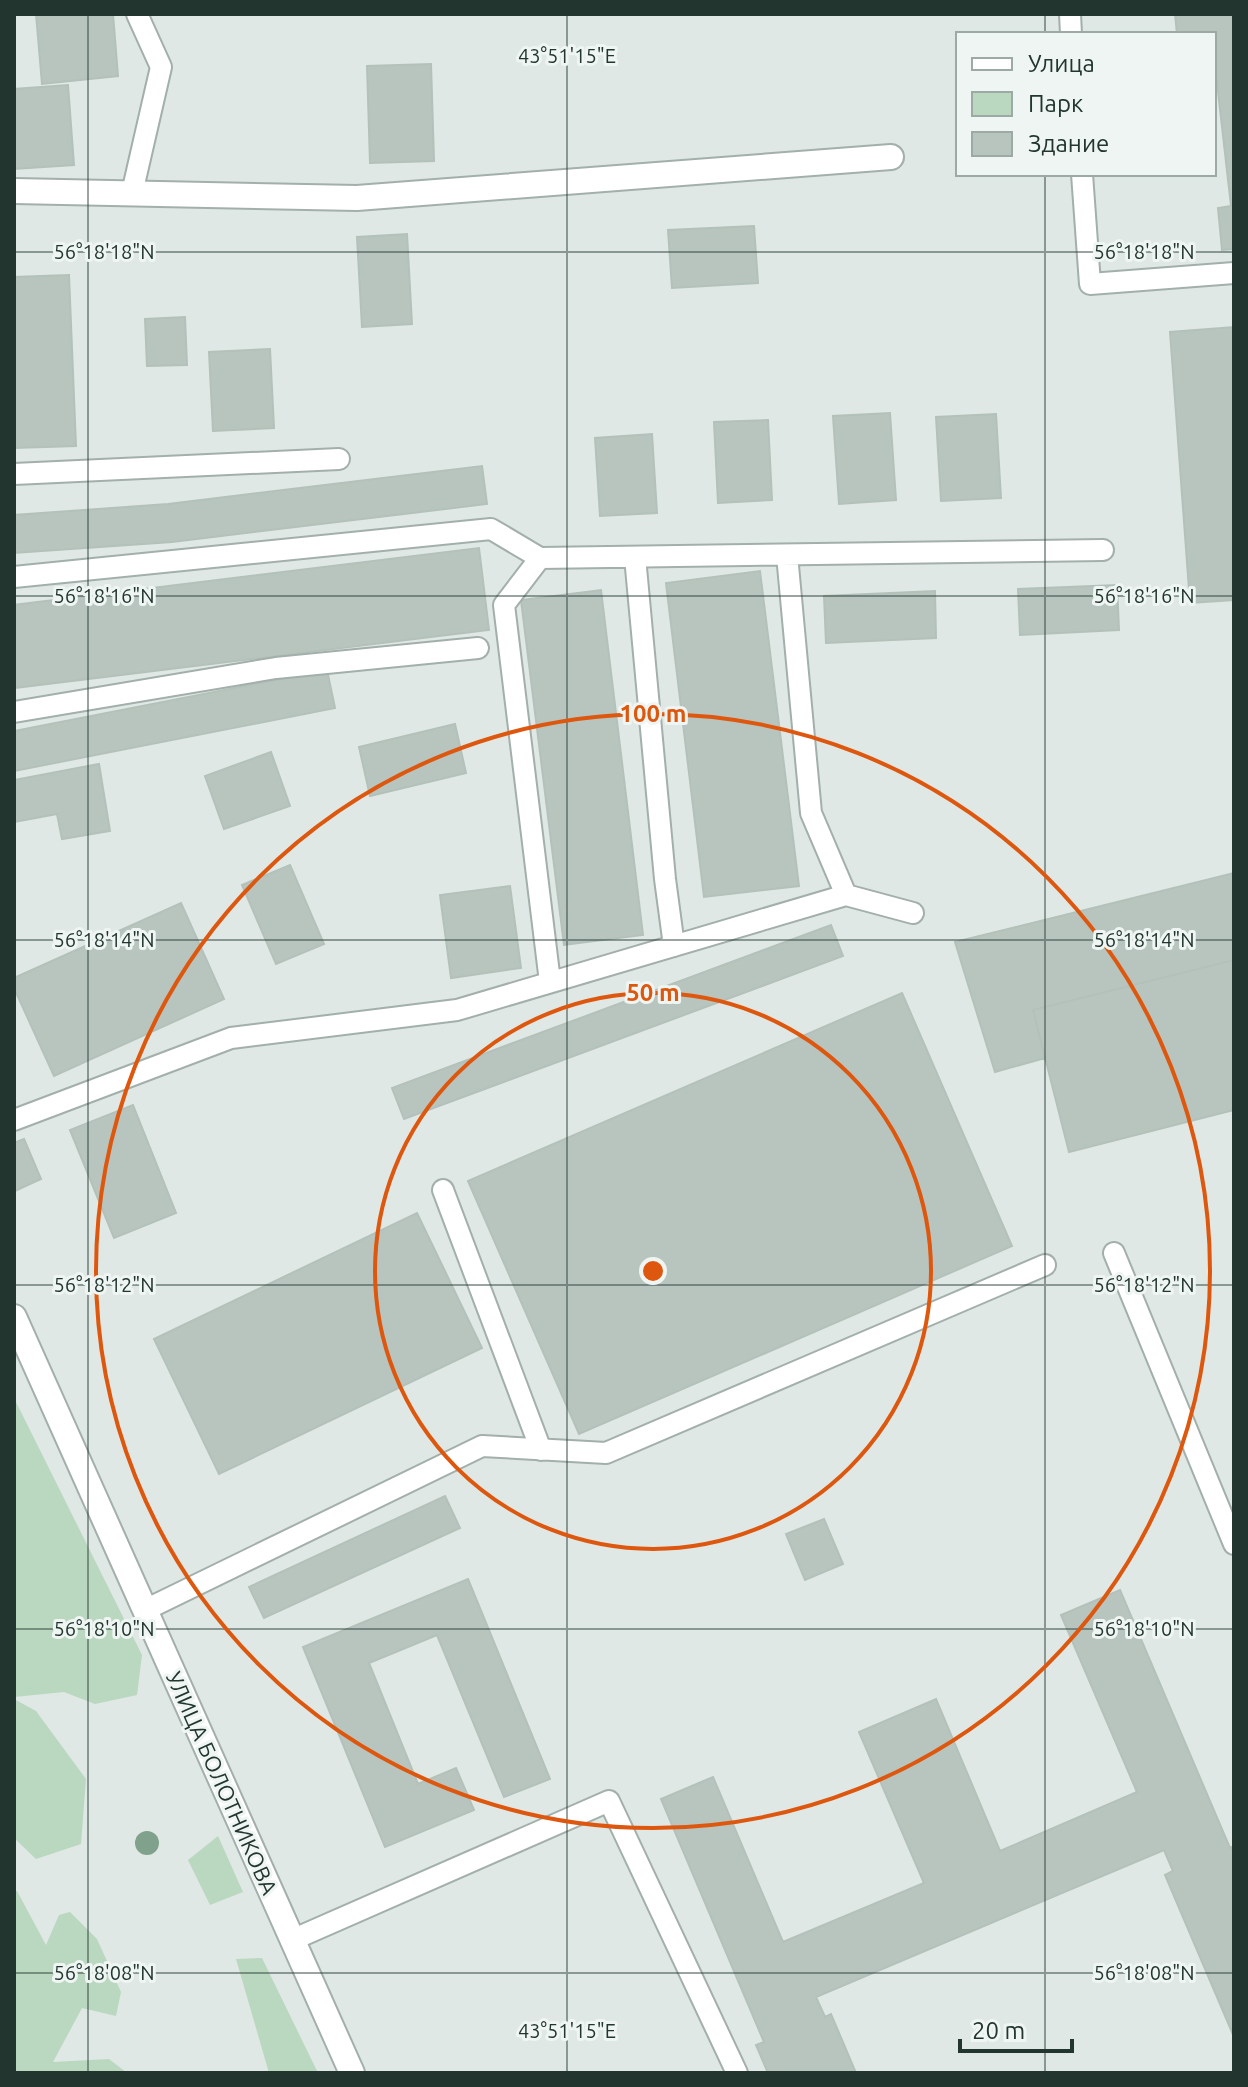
<svg xmlns="http://www.w3.org/2000/svg" width="1248" height="2087" font-family="Ubuntu,sans-serif">
  <style>
    .green { fill: #bad7c0 }
    .building { fill: #b8c5bf; stroke: #b3c1ba; stroke-width: 2 }
    .lines { fill: none; stroke-linecap: round; stroke-linejoin: round }
    .service-casing { stroke: #a3afaa; stroke-width: 24 }
    .minor-casing { stroke: #a3afaa; stroke-width: 28 }
    .service { stroke: #fff; stroke-width: 20 }
    .minor { stroke: #fff; stroke-width: 24 }
    .tree { fill: #80a18b }
    .ticks { fill: none; stroke: #22362f; stroke-width: 2; stroke-opacity: 0.45 }
    .ring { fill: none; stroke: #de570e; stroke-width: 4 }
    .labels { text-anchor: middle; stroke-width: 6; stroke-linejoin: round; paint-order: stroke }
    .street-label { font-size: 22px; fill: #22362f; stroke: #eff5f2 }
    .ticks-label { font-size: 20px; text-anchor: middle; fill: #22362f; stroke: #eff5f2; stroke-width: 6; stroke-linejoin: round; paint-order: stroke }
    .centre { fill: #de570e; stroke: #eff5f2; stroke-width: 4 }
    .ring-label { font-size: 24px; text-anchor: middle; font-weight: bold; fill: #de570e; stroke: #eff5f2; stroke-width: 6; stroke-linejoin: round; paint-order: stroke }
  </style>
  <rect width="100%" height="100%" fill="#dfe8e4"/>
  <path class="green" d="M 14,1398 L 142,1655 L 137,1695 L 95,1704 L 64,1692 L 14,1697 Z
    M 14,1699 L 36,1711 L 86,1779 L 81,1844 L 36,1859 L 14,1838 Z
    M 218,1836 L 243,1892 L 210,1905 L 188,1860 Z
    M 14,1891 L 17,1891 L 46,1945 L 59,1915 L 70,1912 L 97,1939 L 121,1992 L 116,2016 L 82,2008 L 53,2062 L 109,2059 L 127,2073 L 14,2073 Z
    M 262,1958 L 318,2073 L 269,2073 L 236,1959 Z"/>
  <path class="building" d="M 36,14 L 113,14 L 118,76 L 42,84 Z
    M 1175,14 L 1234,14 L 1234,249 L 1222,250 L 1218,208 L 1231,206 L 1216,74 L 1214,74 L 1214,34 L 1177,34 Z
    M 431,64 L 434,161 L 370,163 L 367,66 Z
    M 68,85 L 74,165 L 14,169 L 14,89 Z
    M 754,226 L 758,283 L 672,288 L 668,230 Z
    M 407,234 L 412,324 L 362,327 L 357,237 Z
    M 69,275 L 76,446 L 14,448 L 14,277 Z
    M 185,317 L 187,365 L 147,366 L 145,319 Z
    M 1234,327 L 1234,600 L 1190,603 L 1170,332 Z
    M 270,349 L 274,428 L 213,431 L 209,352 Z
    M 890,413 L 896,500 L 839,504 L 833,416 Z
    M 996,414 L 1001,498 L 941,501 L 936,417 Z
    M 768,420 L 772,500 L 718,503 L 714,422 Z
    M 652,434 L 657,513 L 600,516 L 595,438 Z
    M 482,466 L 487,504 L 172,542 L 14,553 L 14,515 L 168,504 Z
    M 479,548 L 489,630 L 14,688 L 14,605 Z
    M 760,571 L 799,886 L 704,897 L 666,583 Z
    M 1117,585 L 1119,630 L 1020,635 L 1018,589 Z
    M 601,590 L 643,935 L 564,945 L 521,600 Z
    M 935,591 L 936,638 L 826,643 L 824,596 Z
    M 327,670 L 335,708 L 14,771 L 14,731 Z
    M 455,724 L 466,773 L 370,796 L 359,747 Z
    M 271,752 L 290,806 L 224,829 L 205,776 Z
    M 99,764 L 110,831 L 62,839 L 57,814 L 14,822 L 14,780 Z
    M 290,865 L 324,944 L 276,964 L 242,885 Z
    M 1234,873 L 1234,960 L 1033,1010 L 1045,1058 L 995,1072 L 955,942 Z
    M 510,886 L 521,968 L 451,978 L 440,895 Z
    M 181,903 L 224,999 L 54,1076 L 14,988 L 14,978 Z
    M 831,925 L 843,956 L 404,1119 L 392,1088 Z
    M 1234,960 L 1234,1110 L 1069,1152 L 1033,1010 Z
    M 902,993 L 1012,1246 L 579,1434 L 468,1181 Z
    M 133,1105 L 176,1213 L 114,1238 L 70,1130 Z
    M 24,1139 L 41,1179 L 15,1191 L 14,1143 Z
    M 417,1213 L 482,1348 L 219,1474 L 154,1339 Z
    M 445,1496 L 460,1528 L 264,1618 L 249,1587 Z
    M 824,1519 L 843,1564 L 805,1580 L 786,1534 Z
    M 468,1579 L 550,1779 L 504,1797 L 437,1635 L 369,1663 L 418,1784 L 456,1768 L 474,1810 L 385,1847 L 303,1647 Z
    M 1120,1590 L 1230,1848 L 1234,1846 L 1234,2037 L 1165,1875 L 1173,1871 L 1164,1850 L 816,1997 L 825,2017 L 831,2014 L 856,2073 L 768,2073 L 756,2045 L 764,2042 L 661,1799 L 713,1777 L 783,1942 L 924,1883 L 859,1732 L 936,1699 L 1000,1851 L 1137,1792 L 1061,1615 Z"/>
  <g class="lines">
    <g class="service-casing">
      <path id="service" d="M 1070,14 L 1071,34
        M 1082,174 L 1090,284 L 1234,273
        M 132,193 L 161,67 L 137,14
        M 14,474 L 339,459
        M 787,555 L 811,813 L 846,895
        M 635,557 L 665,879 L 674,946
        M 540,558 L 504,605 L 550,982
        M 14,577 L 491,529 L 540,558 L 1103,550
        M 14,712 L 276,668 L 478,648
        M 14,1120 L 231,1038 L 457,1010 L 846,895 L 913,913
        M 443,1190 L 541,1450
        M 1114,1253 L 1234,1544
        M 145,1610 L 482,1446 L 606,1453 L 1045,1265
        M 292,1940 L 609,1801 L 737,2073"/>
    </g>
    <g class="minor-casing">
      <path id="minor" d="M 14,191 L 357,198 L 891,157
        M 14,1317 L 352,2073"/>
    </g>
    <use href="#service" class="service"/>
    <use href="#minor" class="minor"/>
  </g>
  <circle class="tree" cx="147" cy="1843" r="12"/>
  <path class="ticks" d="M 88,14 L 88,2073M 567,14 L 567,2073M 1045,14 L 1045,34M 1045,174 L 1045,2073M 14,252 L 1234,252M 14,596 L 1234,596M 14,940 L 1234,940M 14,1285 L 1234,1285M 14,1629 L 1234,1629M 14,1973 L 1234,1973"/>
  <g class="ring">
    <circle cx="653" cy="1271" r="278"/>
    <circle cx="653" cy="1271" r="557"/>
  </g>
  <g class="labels">
    <g class="street-label">
      <text transform="translate(222 1783) rotate(66)" y="8">УЛИЦА БОЛОТНИКОВА</text>
    </g>
  </g>
  <g class="ticks-label">
    <text x="567" y="63">43°51'15"E</text>
    <text x="104" y="259">56°18'18"N</text>
    <text x="1144" y="259">56°18'18"N</text>
    <text x="104" y="603">56°18'16"N</text>
    <text x="1144" y="603">56°18'16"N</text>
    <text x="104" y="947">56°18'14"N</text>
    <text x="1144" y="947">56°18'14"N</text>
    <text x="104" y="1292">56°18'12"N</text>
    <text x="1144" y="1292">56°18'12"N</text>
    <text x="104" y="1636">56°18'10"N</text>
    <text x="1144" y="1636">56°18'10"N</text>
    <text x="104" y="1980">56°18'08"N</text>
    <text x="1144" y="1980">56°18'08"N</text>
    <text x="567" y="2038">43°51'15"E</text>
  </g>
  <circle cx="653" cy="1271" r="12" class="centre"/>
  <g class="ring-label">
    <text x="653" y="722">100 m</text>
    <text x="653" y="1001">50 m</text>
  </g>
  <rect width="1248" height="2087" fill="none" stroke="#22362f" stroke-width="32"/>
  <rect x="956" y="32" width="260" height="144" fill="#eff5f2" stroke="#9da9a4" stroke-width="2"/>
  <rect x="972" y="58" width="40" height="12" fill="#ffffff" stroke="#9da9a4" stroke-width="2"/>
  <text x="1028" y="72" font-size="24" fill="#22362f">Улица</text>
  <rect x="972" y="92" width="40" height="24" fill="#bad7c0" stroke="#9da9a4" stroke-width="2"/>
  <text x="1028" y="112" font-size="24" fill="#22362f">Парк</text>
  <rect x="972" y="132" width="40" height="24" fill="#b8c5bf" stroke="#9da9a4" stroke-width="2"/>
  <text x="1028" y="152" font-size="24" fill="#22362f">Здание</text>
  <path d="M960 2039v12h112v-12" fill="none" stroke="#22362f" stroke-width="4"/>
  <text x="972" y="2039" font-size="24" fill="#22362f" stroke="#eff5f2" stroke-width="6" paint-order="stroke">20 m</text>
</svg>
